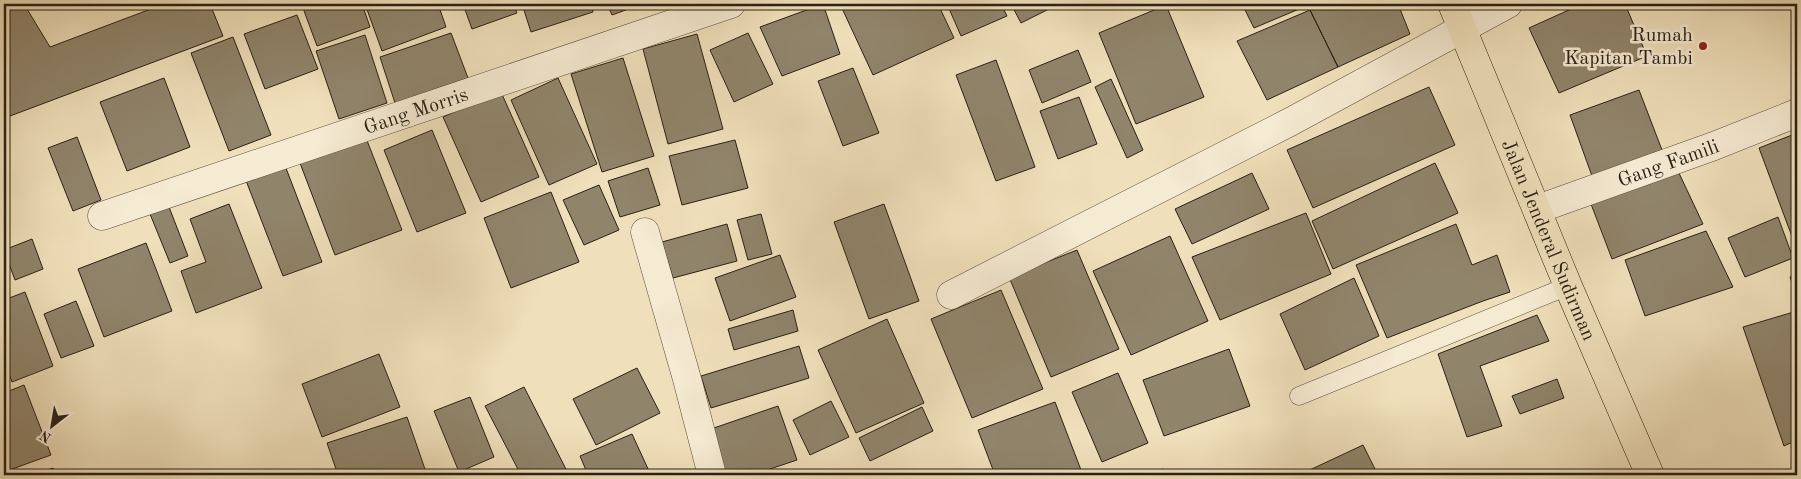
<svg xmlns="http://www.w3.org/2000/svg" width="1801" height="479" font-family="'Old Standard TT',serif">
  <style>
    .building { fill: #90846b; stroke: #2a2116 }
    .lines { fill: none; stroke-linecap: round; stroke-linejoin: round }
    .service-casing { stroke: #5b503f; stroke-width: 19 }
    .minor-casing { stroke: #5b503f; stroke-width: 29 }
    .primary-casing { stroke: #2a2116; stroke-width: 29 }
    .service { stroke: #f5ead2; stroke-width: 18 }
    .minor { stroke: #f5ead2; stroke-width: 28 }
    .primary { stroke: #efdfba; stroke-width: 28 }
    .poi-dot { fill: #8f2418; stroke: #f5ead2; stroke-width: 2 }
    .labels { text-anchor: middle; stroke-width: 5; stroke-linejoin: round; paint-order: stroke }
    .poi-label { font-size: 20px; fill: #2a2116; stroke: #f5ead2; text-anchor: end }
    .street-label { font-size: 20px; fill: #2a2116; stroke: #f5ead2 }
  </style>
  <rect width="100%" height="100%" fill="#efdfba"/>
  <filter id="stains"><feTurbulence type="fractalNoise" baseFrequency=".004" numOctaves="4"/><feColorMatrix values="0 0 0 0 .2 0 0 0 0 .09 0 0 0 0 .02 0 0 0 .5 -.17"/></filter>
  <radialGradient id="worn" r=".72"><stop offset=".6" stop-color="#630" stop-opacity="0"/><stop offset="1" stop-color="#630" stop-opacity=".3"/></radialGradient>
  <path class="building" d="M 4,4 L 24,4 L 50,47 L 164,4 L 210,4 L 223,36 L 10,116 L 4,104 Z
    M 315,4 L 362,4 L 370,27 L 317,46 L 303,8 Z
    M 365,4 L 438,4 L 446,27 L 382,51 Z
    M 463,4 L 513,4 L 517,13 L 472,29 Z
    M 522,4 L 591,4 L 593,12 L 531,32 Z
    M 607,4 L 642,4 L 612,15 Z
    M 823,4 L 840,54 L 782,76 L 760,27 Z
    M 840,4 L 938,4 L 954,38 L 873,75 Z
    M 947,4 L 1001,4 L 1007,16 L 961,36 Z
    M 1011,4 L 1059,4 L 1021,23 Z
    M 1242,4 L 1311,4 L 1254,28 Z
    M 1323,4 L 1398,4 L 1410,34 L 1338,67 L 1310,10 Z
    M 1582,4 L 1625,4 L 1647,56 L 1559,93 L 1529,28 Z
    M 1166,5 L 1204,97 L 1136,124 L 1099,33 Z
    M 1310,10 L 1338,67 L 1267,100 L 1237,41 Z
    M 297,15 L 318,69 L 265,89 L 244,34 Z
    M 451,33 L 468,78 L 395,103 L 380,57 Z
    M 748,33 L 773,84 L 734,102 L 710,50 Z
    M 697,34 L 723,129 L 668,144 L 643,49 Z
    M 365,35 L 387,103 L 339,119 L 316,51 Z
    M 233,37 L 271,135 L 229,151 L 191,53 Z
    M 1078,50 L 1091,82 L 1042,103 L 1029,70 Z
    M 623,58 L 654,156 L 602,172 L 571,74 Z
    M 996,60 L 1035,167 L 996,181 L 956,75 Z
    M 853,68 L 879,133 L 843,146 L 818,81 Z
    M 164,78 L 190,147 L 127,171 L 100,102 Z
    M 558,78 L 597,164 L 549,185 L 511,100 Z
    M 1111,79 L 1143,150 L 1127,158 L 1095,87 Z
    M 1429,87 L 1455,145 L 1313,208 L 1287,150 Z
    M 1639,90 L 1662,150 L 1592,176 L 1570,115 Z
    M 501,92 L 539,177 L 481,202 L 443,117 Z
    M 1079,97 L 1097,144 L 1058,159 L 1040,111 Z
    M 432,130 L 466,213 L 417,232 L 384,150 Z
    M 1797,133 L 1797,250 L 1759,148 Z
    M 77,137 L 101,200 L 73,211 L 48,148 Z
    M 366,138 L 402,230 L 335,255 L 300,163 Z
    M 735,140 L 748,188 L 682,205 L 669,156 Z
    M 284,163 L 322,262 L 283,276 L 245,178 Z
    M 1435,163 L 1458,213 L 1333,269 L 1312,221 Z
    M 648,168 L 660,205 L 620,217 L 608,181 Z
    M 1678,171 L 1703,224 L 1612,259 L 1591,204 Z
    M 1252,173 L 1269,209 L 1192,244 L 1175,209 Z
    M 599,185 L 619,230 L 584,245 L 563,200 Z
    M 551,192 L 579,262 L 511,288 L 484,218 Z
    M 229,204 L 262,288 L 196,313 L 181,271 L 206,262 L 190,219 Z
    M 884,204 L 919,301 L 869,319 L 834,222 Z
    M 169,207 L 188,256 L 170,263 L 150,214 Z
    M 1306,213 L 1331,274 L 1220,320 L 1192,257 Z
    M 761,214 L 772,254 L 748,260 L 737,220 Z
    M 1778,217 L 1793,258 L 1745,277 L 1728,238 Z
    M 727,224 L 737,261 L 673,278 L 662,242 Z
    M 1456,224 L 1472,265 L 1497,255 L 1510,292 L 1483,301 L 1387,338 L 1356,265 Z
    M 1706,231 L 1733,287 L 1645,316 L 1625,260 Z
    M 1170,236 L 1208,321 L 1131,355 L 1093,271 Z
    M 32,239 L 43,269 L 15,280 L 4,250 Z
    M 146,243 L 172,311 L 104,337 L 78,269 Z
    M 1077,250 L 1119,349 L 1051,377 L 1009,277 Z
    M 780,255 L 796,297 L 730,321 L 715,278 Z
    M 1797,274 L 1797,296 L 1790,277 Z
    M 1354,278 L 1379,336 L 1305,370 L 1280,314 Z
    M 1001,290 L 1043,389 L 972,418 L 931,319 Z
    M 25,292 L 53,366 L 12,382 L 4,361 L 4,300 Z
    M 76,301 L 94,346 L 61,358 L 44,314 Z
    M 793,310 L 798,331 L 734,350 L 728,329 Z
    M 1797,311 L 1797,440 L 1784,446 L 1743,327 Z
    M 1537,315 L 1549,341 L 1480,366 L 1502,426 L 1467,437 L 1438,354 Z
    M 887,319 L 924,403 L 856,433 L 818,350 Z
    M 799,346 L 809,378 L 711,408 L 701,376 Z
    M 1229,349 L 1250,406 L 1164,436 L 1143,380 Z
    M 379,354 L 400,407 L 322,437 L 302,384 Z
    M 637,368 L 660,413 L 596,445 L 573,399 Z
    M 1118,373 L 1148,443 L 1102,462 L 1072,392 Z
    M 1557,379 L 1564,398 L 1520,414 L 1512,396 Z
    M 24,385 L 51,455 L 4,472 L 4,393 Z
    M 524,387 L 569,475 L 521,475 L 485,406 Z
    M 470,397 L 494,457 L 459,472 L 434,411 Z
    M 831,401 L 849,437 L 810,455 L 793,420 Z
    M 1055,402 L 1081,470 L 1066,475 L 995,475 L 978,430 Z
    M 778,406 L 797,460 L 752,475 L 724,475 L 708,430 Z
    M 922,407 L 933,431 L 870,461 L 859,438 Z
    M 407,417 L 427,475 L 338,475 L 327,443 Z
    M 632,434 L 649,471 L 638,475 L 588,475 L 580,456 Z
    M 1363,445 L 1378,475 L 1299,475 Z
    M 53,468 L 56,475 L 33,475 Z
    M 1163,469 L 1165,475 L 1141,475 Z
    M 1797,470 L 1797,475 L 1788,475 Z"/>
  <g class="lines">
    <g class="service-casing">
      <path id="service" d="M 1299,396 L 1568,286"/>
    </g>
    <g class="minor-casing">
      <g id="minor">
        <path id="s1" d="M 1538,209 L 1714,146 L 1797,113"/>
        <path id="s2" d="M 102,216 L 731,4"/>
        <path d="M 645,232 L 687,379 L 712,475"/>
        <path d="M 951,295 L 1290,122 L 1508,4"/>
      </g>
    </g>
    <g class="primary-casing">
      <g id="primary">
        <path id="s3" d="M 1452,4 L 1568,286 L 1650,475"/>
      </g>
    </g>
    <use href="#service" class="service"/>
    <use href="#minor" class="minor"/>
    <use href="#primary" class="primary"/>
  </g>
  <circle class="poi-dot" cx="1703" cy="46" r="5"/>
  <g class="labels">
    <g class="poi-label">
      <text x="1693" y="41">Rumah<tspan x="1693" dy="23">Kapitan Tambi</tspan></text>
    </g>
    <g class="street-label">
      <text dy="7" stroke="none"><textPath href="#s2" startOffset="331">Gang Morris</textPath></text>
      <text dy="7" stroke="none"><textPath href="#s1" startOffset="138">Gang Famili</textPath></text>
      <text dy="7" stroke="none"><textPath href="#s3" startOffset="255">Jalan Jenderal Sudirman</textPath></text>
    </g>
  </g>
  <rect width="1801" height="479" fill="none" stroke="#efdfba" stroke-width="20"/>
  <rect x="5" y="5" width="1791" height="469" fill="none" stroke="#2a2116" stroke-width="2.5"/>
  <rect x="10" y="10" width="1781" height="459" fill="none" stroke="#2a2116"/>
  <g transform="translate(52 426) rotate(211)" stroke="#f5ead2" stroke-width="4" paint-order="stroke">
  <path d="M0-4L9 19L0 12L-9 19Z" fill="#2a2116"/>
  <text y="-8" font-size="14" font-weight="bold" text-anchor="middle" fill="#2a2116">N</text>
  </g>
  <rect width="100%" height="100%" filter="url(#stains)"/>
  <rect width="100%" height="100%" fill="url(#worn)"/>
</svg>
